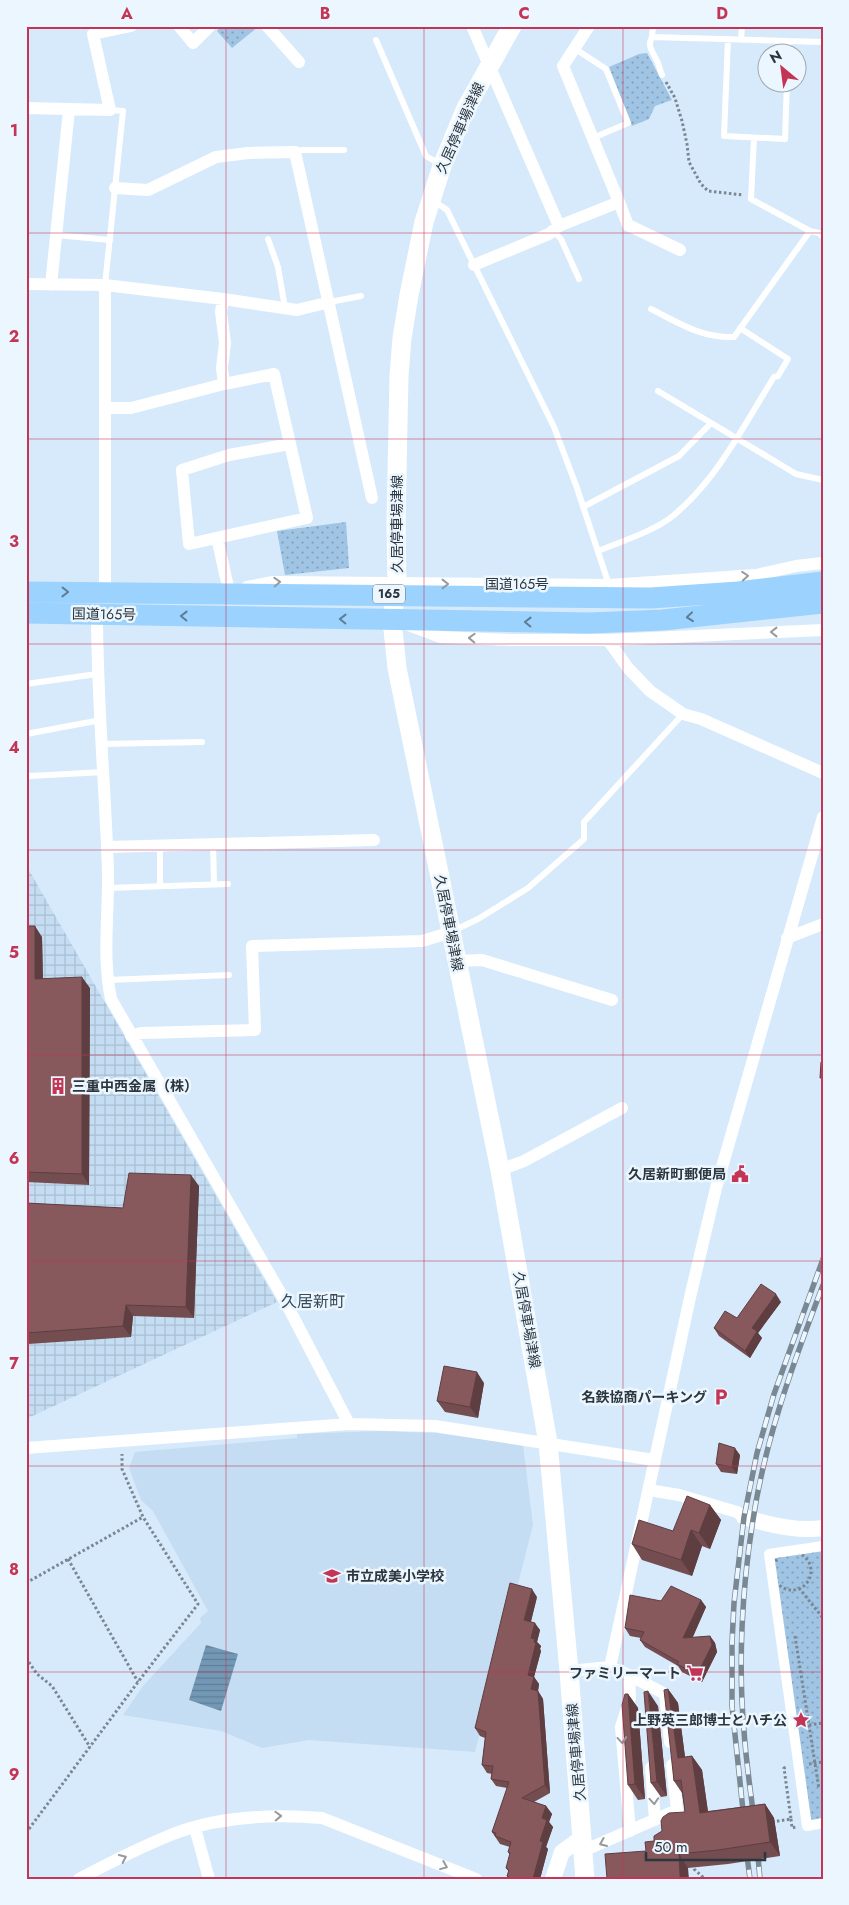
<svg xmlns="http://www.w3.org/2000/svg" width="849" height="1905" font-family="Jost,'Noto Sans JP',sans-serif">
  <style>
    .built { fill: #c5ddf2 }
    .industrial { fill: url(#industrial-grid) }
    .park { fill: url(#park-dots) }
    .water { fill: url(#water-rules) }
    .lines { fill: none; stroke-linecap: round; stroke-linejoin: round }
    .path { stroke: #798793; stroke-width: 3; stroke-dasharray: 2.5 2.5; stroke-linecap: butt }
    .service { stroke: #fff; stroke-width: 6 }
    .pedestrian { stroke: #fff; stroke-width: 10 }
    .minor { stroke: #fff; stroke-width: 12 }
    .tertiary { stroke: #fff; stroke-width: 16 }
    .secondary { stroke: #fff; stroke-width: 19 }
    .trunk { stroke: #9bd2fe; stroke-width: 21 }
    .rail-casing { stroke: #7a8894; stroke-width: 5.5 }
    .rail { stroke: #ecf6fe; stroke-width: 4; stroke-dasharray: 11; stroke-linecap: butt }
    .wall { fill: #744d50 }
    .shaded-wall { fill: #5e3e41 }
    .building { fill: #87595d; stroke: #5e3e41 }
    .oneway { stroke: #969a9e }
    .oneway2 { stroke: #5e7c94 }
    .grid { fill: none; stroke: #c43454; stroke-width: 1; stroke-opacity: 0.55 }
    .labels { text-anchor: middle; stroke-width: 5; stroke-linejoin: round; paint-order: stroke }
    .shield { fill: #ecf6fe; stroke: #667078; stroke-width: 1 }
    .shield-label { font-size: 12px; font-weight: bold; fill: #2c363e }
    .street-label { font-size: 14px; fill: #2c363e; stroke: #ecf6fe }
    .poi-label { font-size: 14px; font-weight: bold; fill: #2c363e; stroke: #ecf6fe; text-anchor: end }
    .quarter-label { font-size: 16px; fill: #354a5b; stroke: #ecf6fe }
    .neatline { fill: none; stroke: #c43454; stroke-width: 2 }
    .grid-label { font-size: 16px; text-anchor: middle; font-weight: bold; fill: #c43454 }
  </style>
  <defs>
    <pattern id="industrial-grid" width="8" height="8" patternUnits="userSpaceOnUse" patternTransform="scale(1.25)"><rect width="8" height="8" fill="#c5ddf2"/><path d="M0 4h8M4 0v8" fill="none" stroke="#a9bed1"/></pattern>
    <pattern id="park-dots" width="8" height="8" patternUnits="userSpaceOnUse" patternTransform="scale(1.25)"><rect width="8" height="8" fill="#a0c4e3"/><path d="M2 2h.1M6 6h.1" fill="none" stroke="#83a0b9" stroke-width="1.8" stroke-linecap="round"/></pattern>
    <pattern id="water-rules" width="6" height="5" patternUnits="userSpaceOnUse" patternTransform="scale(1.25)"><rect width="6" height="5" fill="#7398b6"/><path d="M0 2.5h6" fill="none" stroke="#5f7d95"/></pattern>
  </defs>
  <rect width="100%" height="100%" fill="#d6eafb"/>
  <path class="built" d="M 379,1431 L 436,1433 L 523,1445 L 533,1525 L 475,1752 L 309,1740 L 262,1748 L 221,1731 L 123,1715 L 143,1686 L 201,1623 L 200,1618 L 208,1611 L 153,1511 L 141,1500 L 129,1468 L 135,1452 L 297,1438 L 297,1434 Z"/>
  <path class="industrial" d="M 26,865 L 277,1302 L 26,1419 Z"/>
  <path class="park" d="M 221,26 L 258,26 L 258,27 L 232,48 L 217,31 Z
    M 647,53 L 672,100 L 655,106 L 649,119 L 632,126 L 609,67 L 639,54 Z
    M 346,522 L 349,568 L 285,575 L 277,531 Z
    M 823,1546 L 823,1823 L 807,1826 L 769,1554 Z"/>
  <path class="water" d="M 206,1645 L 238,1654 L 221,1711 L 189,1700 Z"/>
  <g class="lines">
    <path class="path" d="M 666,82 L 675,98 L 682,121 L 687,144 L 689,162 L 701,184 L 708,191 L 743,195
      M773 1571a19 19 0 1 1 38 0a19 19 0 1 1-38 0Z
      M 68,1559 L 138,1682
      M 26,1583 L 143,1517
      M 799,1588 L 823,1618
      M 795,1636 L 819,1789
      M 26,1658 L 37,1674 L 52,1686 L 90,1747
      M 809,1725 L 823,1723
      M 809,1764 L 823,1762
      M 791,1819 L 792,1828 L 796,1827
      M 772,1822 L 791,1819 L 784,1768 L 788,1767
      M 26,1833 L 138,1682 L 198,1604 L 143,1517 L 122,1469 L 122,1454
      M 693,1864 L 694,1869 L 705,1879"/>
    <path class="service" d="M 653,26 L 652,37 L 788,41 L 788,52
      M 652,37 C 647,46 652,50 656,59 C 659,64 660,70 662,75
      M 728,39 L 724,136 L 785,139 L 787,82
      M 741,39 L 742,26
      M 376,40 L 426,156 L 441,165
      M 788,41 L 823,42
      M 574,48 L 606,69 L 628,123 L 593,138
      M 295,152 L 302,150 L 344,150
      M 434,201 L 447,210 L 554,427 L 577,488 L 609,585
      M 553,231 L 561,239 L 579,279
      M 810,231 L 819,233 L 823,237
      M 56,235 L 110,240
      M 268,239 L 278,267 L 285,308
      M 105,285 L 123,111 L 110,110
      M 330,302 L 361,296
      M 651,309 C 679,323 701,338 734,337 L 810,231 L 751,199 L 754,138
      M 658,391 L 796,474 L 823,480
      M 583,507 L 679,456 L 711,423
      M 598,551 C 622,541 655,531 674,515 C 718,478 744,425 774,377 L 778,376 L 788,359 L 740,328
      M 26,684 L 97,674
      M 26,734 L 101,720
      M 102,744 L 202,742
      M 26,774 L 30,776 L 104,772
      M 213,844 L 214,884
      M 160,845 L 160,886
      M 108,888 L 228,884
      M 453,931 L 478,919 L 528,888 L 584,839 L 584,822 L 683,714
      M 108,980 L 229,975"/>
    <path class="pedestrian" d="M 823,1546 L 769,1554 L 807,1826 L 823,1823"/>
    <path class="minor" d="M 179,26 L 193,43 L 210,26
      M 267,26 L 299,62
      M 472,26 L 559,226 L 549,234 L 474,265
      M 26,108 L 110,110 L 93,34 L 131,26
      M 115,188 L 148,190 L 216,157 L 248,153 L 295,152 L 372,498
      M 619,202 L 628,225 L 680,250
      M 559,226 L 619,202 L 563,66 L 589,26
      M 26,284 L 105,285 L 223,299 L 297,310 L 330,302
      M 51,285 L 69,110
      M 223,299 L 221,312 L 225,343 L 222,368 L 224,384
      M 105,408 L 131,408 L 224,384 L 274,374 L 307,518 L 189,544 L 182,470 L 229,455 L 290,444
      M 217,538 L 229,591
      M 247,587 L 273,582 L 609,585 L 756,575 L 796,566 L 823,563
      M 105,593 L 105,285
      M 97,614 C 97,699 105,784 108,870 C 109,913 102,956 111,999 L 285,1301 L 349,1424
      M 408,625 L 440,637 L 511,640 L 608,640 L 823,630
      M 608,640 L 628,668 L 650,691 L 683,714 L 701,719 L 823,773
      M 107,847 L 374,840
      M 787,938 L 823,924
      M 457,961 L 482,960 L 612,1000
      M 131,1036 L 141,1033 L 255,1030 L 252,946 L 422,941 L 452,932
      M 500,1170 L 524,1161 L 622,1108
      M 26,1448 L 349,1424 L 435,1426 L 654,1460
      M 649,1490 L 679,1495 L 737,1512 L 744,1517
      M 610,1667 L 629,1675 L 665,1694 L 670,1742
      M 569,1671 L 610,1667 L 691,1293 L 716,1188 L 823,817
      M 629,1675 L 630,1698 L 621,1727 L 630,1831
      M 651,1768 L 655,1820
      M 195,1828 L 209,1879
      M 583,1851 L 677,1810 L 672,1765
      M 79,1879 C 109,1863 141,1847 173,1834 C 220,1816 272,1814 322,1818 L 476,1879"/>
    <path class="tertiary" d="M 744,1517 C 769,1525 797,1532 823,1528
      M 553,1879 L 562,1852 L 583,1837"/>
    <path class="secondary" d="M 512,26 L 465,110 L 442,166 L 424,222 L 409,295 L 402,338 L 399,376 L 396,523 L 397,584 L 392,620 L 397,668 L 500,1170 L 548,1443 L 569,1671 L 585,1879"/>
    <path class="trunk" d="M 26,592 L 651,598 L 738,592 L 823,582
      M 26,613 L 589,623 L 663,620 L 823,603"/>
    <g class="rail-casing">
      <path id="rail" d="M 754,1818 C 750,1789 746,1760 744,1731 C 738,1664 742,1587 753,1520 C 765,1439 794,1361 823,1285
        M 744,1820 L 732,1706 L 732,1643 L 734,1603 L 744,1517 L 757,1453 L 774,1394 L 823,1259
        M 757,1845 L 760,1879
        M 746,1848 L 750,1879"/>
    </g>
    <use href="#rail" class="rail"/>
  </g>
  <path class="wall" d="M 26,926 L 42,937 L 43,979 L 90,988 L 89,1185 L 26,1182 Z
    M 199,1186 L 194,1318 L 133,1316 L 131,1337 L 28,1344 L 26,1367 L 26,1203 L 123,1208 Z
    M 781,1302 L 758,1333 L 762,1338 L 750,1358 L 719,1336 L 714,1328 L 737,1318 Z
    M 484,1383 L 478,1418 L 445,1412 L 437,1401 Z
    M 740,1455 L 737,1474 L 721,1472 L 716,1464 Z
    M 710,1505 L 721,1520 L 710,1549 L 702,1546 L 692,1576 L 642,1560 L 632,1544 L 673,1531 Z
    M 537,1597 L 531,1622 L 540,1630 L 537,1642 L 541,1646 L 540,1649 L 541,1651 L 534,1677 L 539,1684 L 538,1691 L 543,1699 L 550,1793 L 534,1802 L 546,1806 L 552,1814 L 549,1822 L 553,1827 L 546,1847 L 548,1849 L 540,1879 L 509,1879 L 507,1876 L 509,1872 L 506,1868 L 510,1855 L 508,1852 L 510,1847 L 500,1844 L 492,1832 L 507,1788 L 496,1786 L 491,1779 L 492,1774 L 487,1773 L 482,1765 L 485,1738 L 480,1736 L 475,1728 Z
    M 701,1600 L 706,1607 L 692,1638 L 710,1636 L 715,1643 L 717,1652 L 702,1682 L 682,1672 L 678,1666 L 645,1647 L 640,1640 L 641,1638 L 630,1636 L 625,1628 L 661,1601 Z
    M 668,1689 L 678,1703 L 685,1757 L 692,1756 L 702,1770 L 708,1811 L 765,1804 L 774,1818 L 780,1856 L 728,1864 L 688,1868 L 646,1851 L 662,1831 L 685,1812 L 682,1793 L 674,1781 Z
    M 628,1694 L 638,1708 L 645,1799 L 638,1800 L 628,1785 Z
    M 658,1706 L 667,1796 L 661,1797 L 651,1783 Z"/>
  <path class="shaded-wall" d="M 35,926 L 42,937 L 43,990 L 35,979 Z
    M 82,977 L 90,988 L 89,1185 L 82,1174 Z
    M 191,1175 L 199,1186 L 194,1318 L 186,1307 Z
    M 776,1294 L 781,1302 L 758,1333 L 762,1338 L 750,1358 L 745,1351 L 752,1328 Z
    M 126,1305 L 133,1316 L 131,1337 L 123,1326 Z
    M 26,1341 L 28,1344 L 26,1367 Z
    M 477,1372 L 484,1383 L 478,1418 L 470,1407 Z
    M 735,1448 L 740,1455 L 737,1474 L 732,1467 Z
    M 710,1505 L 721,1520 L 710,1549 L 699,1533 Z
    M 691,1530 L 702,1546 L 692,1576 L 681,1560 Z
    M 532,1589 L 537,1597 L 529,1628 L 524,1620 Z
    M 701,1600 L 706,1607 L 689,1646 L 683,1638 Z
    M 535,1623 L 540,1630 L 537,1642 L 541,1646 L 540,1649 L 541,1651 L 534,1677 L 539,1684 L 538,1691 L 543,1699 L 550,1793 L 545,1785 L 528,1675 L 531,1638 Z
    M 710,1636 L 715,1643 L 717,1652 L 702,1682 L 697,1675 Z
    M 668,1689 L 678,1703 L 687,1772 L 678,1758 Z
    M 648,1691 L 658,1706 L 667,1796 L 657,1782 Z
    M 628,1694 L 638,1708 L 645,1799 L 635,1784 Z
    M 692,1756 L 702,1770 L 710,1827 L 700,1813 Z
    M 765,1804 L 774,1818 L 780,1856 L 770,1842 Z
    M 546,1806 L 552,1814 L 549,1822 L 553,1827 L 546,1847 L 548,1849 L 540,1879 L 533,1879 L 540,1841 L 542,1818 Z
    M 679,1854 L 688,1868 L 689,1879 L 680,1879 Z"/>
  <path class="building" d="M 26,926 L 35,926 L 35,979 L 82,977 L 82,1174 L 26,1172 Z
    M 821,1062 L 823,1062 L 823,1078 L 820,1078 Z
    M 129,1173 L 191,1175 L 186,1307 L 126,1305 L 123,1326 L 26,1333 L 26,1203 L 123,1208 Z
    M 761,1284 L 776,1294 L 752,1328 L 757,1331 L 745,1351 L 714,1328 L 725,1311 L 737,1318 Z
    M 444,1366 L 477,1372 L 470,1407 L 437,1401 Z
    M 719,1443 L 735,1448 L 732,1467 L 716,1464 Z
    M 687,1496 L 710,1505 L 699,1533 L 691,1530 L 681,1560 L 632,1544 L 639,1520 L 673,1531 Z
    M 510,1583 L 532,1589 L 524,1620 L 535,1623 L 531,1638 L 535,1639 L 534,1642 L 536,1643 L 528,1675 L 534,1677 L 531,1689 L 538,1691 L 545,1785 L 522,1798 L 546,1806 L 542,1818 L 547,1820 L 540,1841 L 543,1842 L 533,1879 L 512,1879 L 507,1876 L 509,1870 L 506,1868 L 510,1853 L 508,1852 L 511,1842 L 495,1836 L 496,1833 L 492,1832 L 509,1782 L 491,1779 L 493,1766 L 482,1765 L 486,1732 L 475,1728 Z
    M 671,1586 L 701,1600 L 683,1638 L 710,1636 L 712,1645 L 697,1675 L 677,1664 L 679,1662 L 640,1640 L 644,1632 L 625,1628 L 630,1595 L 661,1601 Z
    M 668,1689 L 678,1758 L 692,1756 L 700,1813 L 765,1804 L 770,1842 L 718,1850 L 679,1854 L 680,1879 L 607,1879 L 605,1854 L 646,1851 L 645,1842 L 654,1841 L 654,1836 L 662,1831 L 661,1821 L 663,1817 L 669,1813 L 685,1812 L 681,1780 L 674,1781 L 664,1690 Z
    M 648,1691 L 657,1782 L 651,1783 L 644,1692 Z
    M 625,1694 L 628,1694 L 635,1784 L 628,1785 L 622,1705 Z"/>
  <defs><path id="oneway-chevron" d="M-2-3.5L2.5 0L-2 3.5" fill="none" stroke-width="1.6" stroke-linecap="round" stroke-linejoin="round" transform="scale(1.25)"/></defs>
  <g class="oneway">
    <use href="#oneway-chevron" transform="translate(745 576) rotate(-4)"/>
    <use href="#oneway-chevron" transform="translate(277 582) rotate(-3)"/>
    <use href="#oneway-chevron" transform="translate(445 584)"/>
    <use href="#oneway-chevron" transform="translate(774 632) rotate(180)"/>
    <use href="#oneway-chevron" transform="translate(472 638) rotate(-178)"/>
    <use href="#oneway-chevron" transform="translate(622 1740) rotate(85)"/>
    <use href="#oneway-chevron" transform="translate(654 1801) rotate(86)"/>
    <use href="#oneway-chevron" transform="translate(278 1816) rotate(-2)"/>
    <use href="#oneway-chevron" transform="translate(603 1843) rotate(157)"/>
    <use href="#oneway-chevron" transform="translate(123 1858) rotate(-25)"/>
    <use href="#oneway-chevron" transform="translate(444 1866) rotate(22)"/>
  </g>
  <g class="oneway2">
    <use href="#oneway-chevron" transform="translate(65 592) rotate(1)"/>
    <use href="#oneway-chevron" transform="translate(184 616) rotate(-179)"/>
    <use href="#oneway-chevron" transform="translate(690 617) rotate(174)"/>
    <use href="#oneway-chevron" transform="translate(343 619) rotate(-179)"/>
    <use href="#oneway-chevron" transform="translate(528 622) rotate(-179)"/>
  </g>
  <path class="grid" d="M 226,26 L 226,1879M 424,26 L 424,1879M 623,26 L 623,1879M 26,233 L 823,233M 26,439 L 823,439M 26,644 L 823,644M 26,850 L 823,850M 26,1055 L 823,1055M 26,1261 L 823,1261M 26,1466 L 823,1466M 26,1672 L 823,1672"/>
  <defs>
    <g id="building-bare" transform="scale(1.35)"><path d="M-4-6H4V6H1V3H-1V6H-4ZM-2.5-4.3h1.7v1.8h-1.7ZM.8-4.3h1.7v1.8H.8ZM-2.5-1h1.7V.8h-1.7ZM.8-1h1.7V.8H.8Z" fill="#c43454" stroke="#ecf6fe" stroke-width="2.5" paint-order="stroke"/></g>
    <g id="civic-bare" transform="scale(1.35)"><path d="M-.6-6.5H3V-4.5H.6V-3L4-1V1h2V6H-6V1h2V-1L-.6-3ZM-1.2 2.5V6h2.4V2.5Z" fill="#c43454" stroke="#ecf6fe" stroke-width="2.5" paint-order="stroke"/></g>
    <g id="parking-bare" transform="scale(1.35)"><path d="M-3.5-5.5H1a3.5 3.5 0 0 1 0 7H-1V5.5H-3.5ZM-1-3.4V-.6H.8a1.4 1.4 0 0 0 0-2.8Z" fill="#c43454" stroke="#ecf6fe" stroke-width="2.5" paint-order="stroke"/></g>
    <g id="school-bare" transform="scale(1.35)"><path d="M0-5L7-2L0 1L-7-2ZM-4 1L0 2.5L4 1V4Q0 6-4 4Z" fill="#c43454" stroke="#ecf6fe" stroke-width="2.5" paint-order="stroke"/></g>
    <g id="supermarket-bare" transform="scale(1.35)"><path d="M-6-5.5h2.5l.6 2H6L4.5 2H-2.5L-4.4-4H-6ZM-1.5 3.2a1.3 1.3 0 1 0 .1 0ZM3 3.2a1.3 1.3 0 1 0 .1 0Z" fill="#c43454" stroke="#ecf6fe" stroke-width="2.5" paint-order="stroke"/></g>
    <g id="sight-bare" transform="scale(1.35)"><path d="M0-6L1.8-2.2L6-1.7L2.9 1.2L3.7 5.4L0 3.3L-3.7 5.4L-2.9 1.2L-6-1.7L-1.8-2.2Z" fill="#c43454" stroke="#ecf6fe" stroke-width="2.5" paint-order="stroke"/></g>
  </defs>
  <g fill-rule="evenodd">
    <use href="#building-bare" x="58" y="1086"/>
    <use href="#civic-bare" x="740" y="1174"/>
    <use href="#parking-bare" x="721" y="1397"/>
    <use href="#school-bare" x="332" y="1576"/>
    <use href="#supermarket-bare" x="695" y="1673"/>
    <use href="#sight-bare" x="801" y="1720"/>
  </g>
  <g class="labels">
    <rect class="shield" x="373" y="584.5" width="32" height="19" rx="4"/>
    <g class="shield-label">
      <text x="389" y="598">165</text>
    </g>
    <g class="street-label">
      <text transform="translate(460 128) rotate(-66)" y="5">久居停車場津線</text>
      <text transform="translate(397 524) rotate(-90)" y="5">久居停車場津線</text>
      <text x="517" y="589">国道165号</text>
      <text transform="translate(104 614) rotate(1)" y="5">国道165号</text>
      <text transform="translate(449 923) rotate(79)" y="5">久居停車場津線</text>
      <text transform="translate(527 1320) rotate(80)" y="5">久居停車場津線</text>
      <text transform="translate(576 1752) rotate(-95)" y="5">久居停車場津線</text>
    </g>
    <g class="poi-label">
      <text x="72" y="1091" text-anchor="start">三重中西金属（株）</text>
      <text x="726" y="1179">久居新町郵便局</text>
      <text x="707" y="1402">名鉄協商パーキング</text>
      <text x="346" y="1581" text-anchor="start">市立成美小学校</text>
      <text x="681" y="1678">ファミリーマート</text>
      <text x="787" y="1725">上野英三郎博士とハチ公</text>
    </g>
    <g class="quarter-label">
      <text x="313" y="1307">久居新町</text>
    </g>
  </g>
  <rect width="849" height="1905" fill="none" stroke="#ecf6fe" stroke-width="55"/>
  <g transform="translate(782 68) rotate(331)"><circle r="24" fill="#ecf6fe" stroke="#9fa9b1"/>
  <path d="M0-4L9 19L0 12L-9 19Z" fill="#c43454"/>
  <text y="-8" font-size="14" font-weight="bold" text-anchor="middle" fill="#2c363e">N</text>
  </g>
  <path d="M646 1852v8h119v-8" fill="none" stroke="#2c363e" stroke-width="2.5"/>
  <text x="654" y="1852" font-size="15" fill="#2c363e" stroke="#ecf6fe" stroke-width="4" paint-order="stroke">50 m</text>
  <rect x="28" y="28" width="794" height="1850" class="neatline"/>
  <g class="grid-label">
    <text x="127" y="19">A</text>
    <text x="325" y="19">B</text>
    <text x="524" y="19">C</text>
    <text x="722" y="19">D</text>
    <text x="14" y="136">1</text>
    <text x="14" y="342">2</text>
    <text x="14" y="547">3</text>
    <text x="14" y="753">4</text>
    <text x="14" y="958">5</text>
    <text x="14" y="1164">6</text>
    <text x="14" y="1369">7</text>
    <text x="14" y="1575">8</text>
    <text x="14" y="1780">9</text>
  </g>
</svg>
